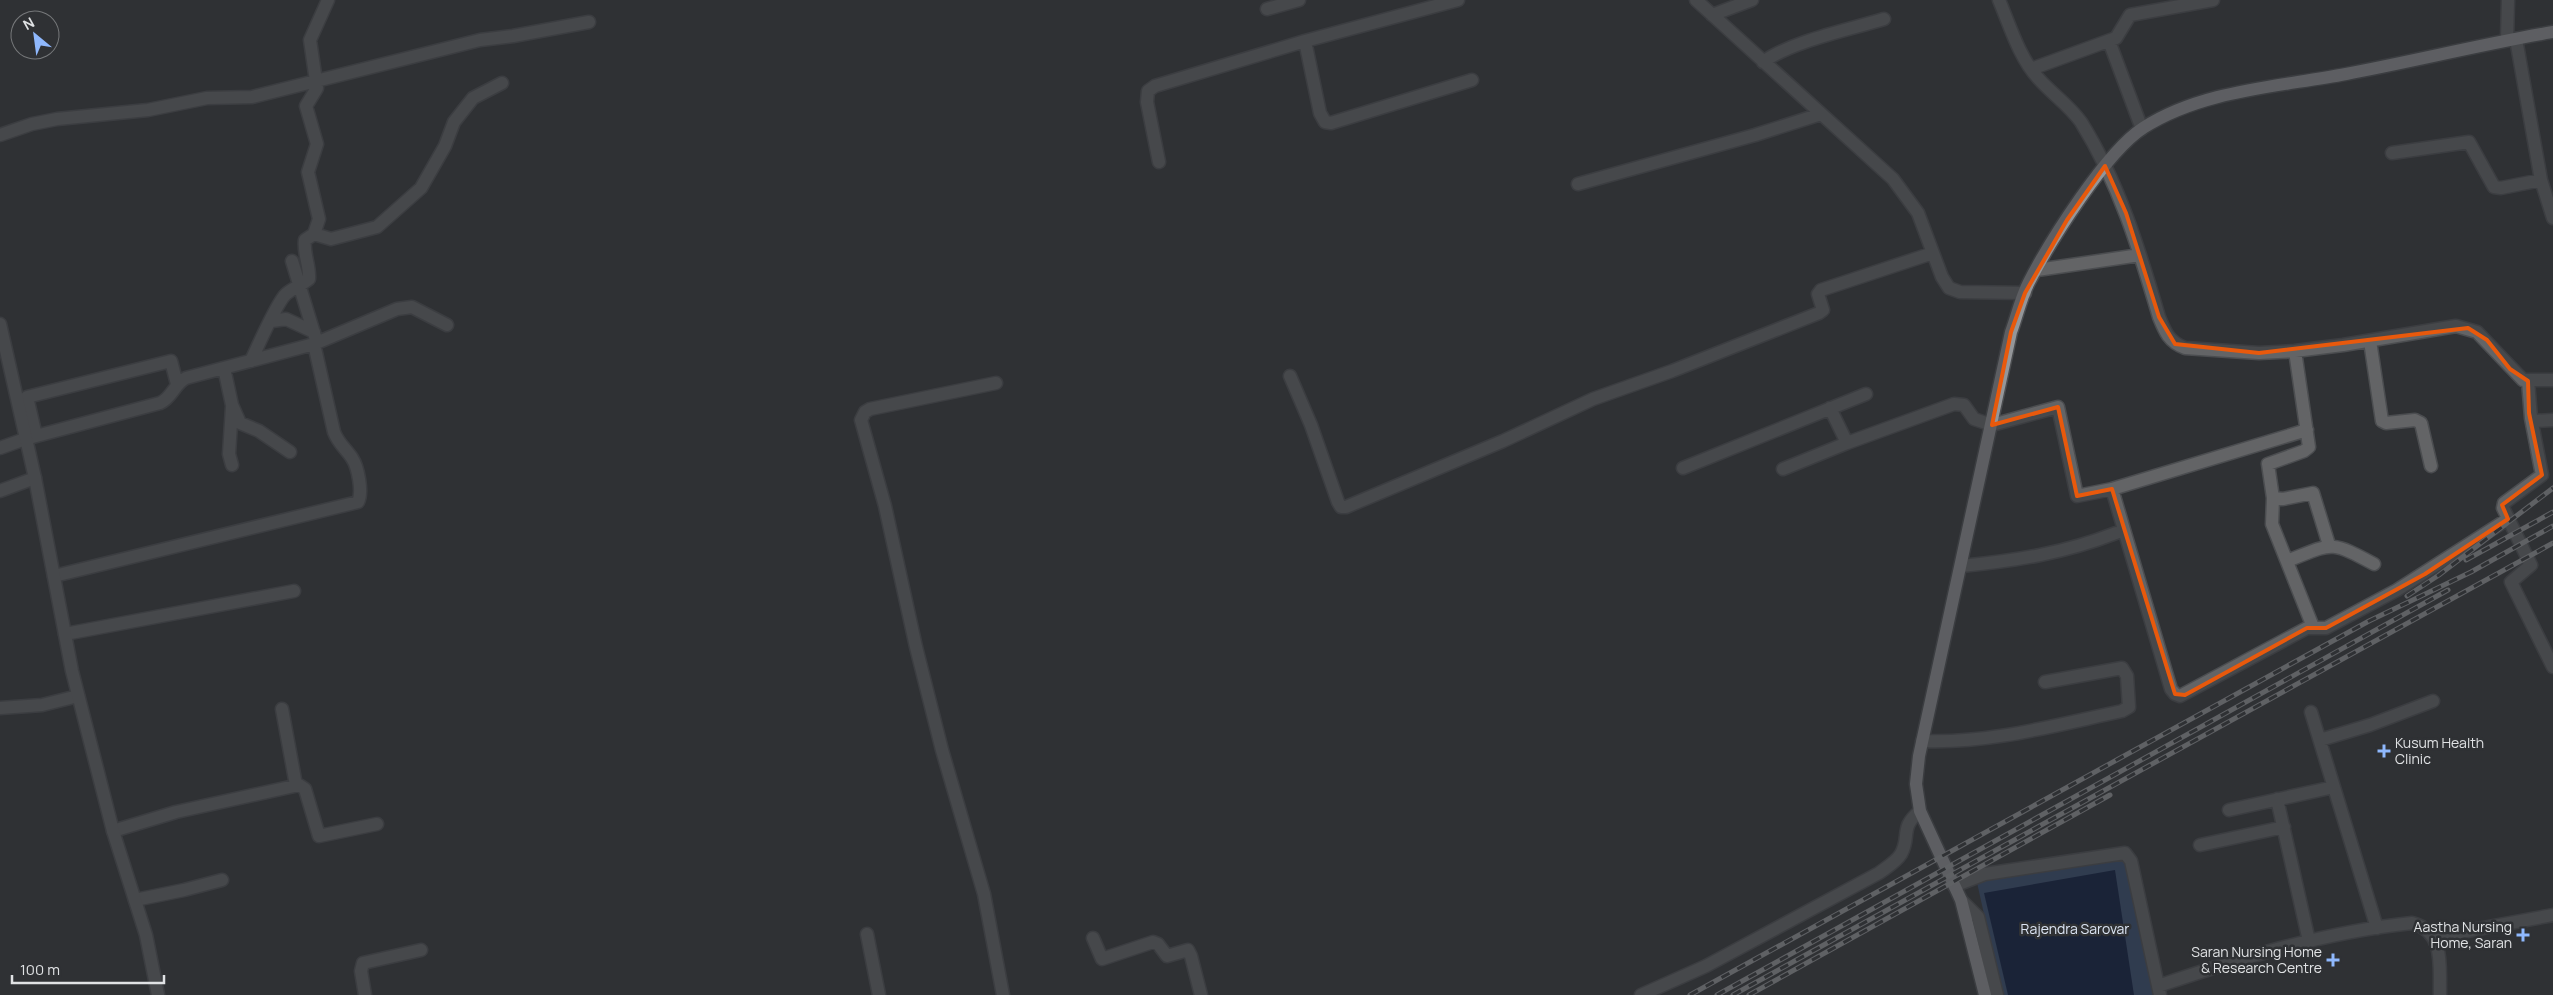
<svg xmlns="http://www.w3.org/2000/svg" width="2553" height="995" font-family="Manrope,sans-serif">
  <style>
    .green { fill: #32496f }
    .water { fill: #00133b }
    .lines { fill: none; stroke-linecap: round; stroke-linejoin: round }
    .minor-casing { stroke: #4b4d50; stroke-width: 15 }
    .tertiary-casing { stroke: #4b4d50; stroke-width: 15 }
    .primary-casing { stroke: #4b4d50; stroke-width: 15 }
    .minor { stroke: #636466; stroke-width: 12 }
    .tertiary { stroke: #636466; stroke-width: 12 }
    .primary { stroke: #949699; stroke-width: 12 }
    .rail-casing { stroke: #999b9e; stroke-width: 5 }
    .rail { stroke: #2f3134; stroke-width: 3; stroke-dasharray: 9; stroke-linecap: butt }
    .marked { fill: none; stroke: #e8590c; stroke-width: 4; stroke-linejoin: round }
    .poi-dot { fill: #8fb8fd; stroke: #2f3134; stroke-width: 2 }
    .labels { text-anchor: middle; stroke-width: 5; stroke-linejoin: round; paint-order: stroke }
    .poi-label { font-size: 14px; fill: #e0e2e4; stroke: #2f3134; text-anchor: end }
    .park-label { font-size: 14px; fill: #dce5f4; stroke: #2f3134 }
  </style>
  <rect width="100%" height="100%" fill="#2f3134"/>
  <path class="green" d="M 2129,852 L 2160,995 L 2002,995 L 1976,878 Z"/>
  <path class="water" d="M 2115,870 L 2134,995 L 2008,995 L 1984,893 Z"/>
  <g class="lines">
    <g class="minor-casing">
      <path id="minor" d="M 328,0 L 310,40 L 317,88 L 306,106 L 317,144 L 308,172 L 319,219 L 314,234 L 331,239 L 377,227 L 421,188 L 445,146 L 454,122 L 473,98 L 502,83
        M 1696,0 L 1893,179 L 1918,213 L 1942,277 L 1949,288 L 1960,292 L 2025,293
        M 1999,0 C 2010,26 2019,57 2038,78 C 2052,94 2069,105 2081,122 C 2119,183 2139,249 2159,317 C 2165,332 2169,342 2185,348 L 2259,353 L 2295,351 L 2343,345 L 2456,326 L 2477,332 L 2523,380 L 2553,380
        M 1267,9 L 1299,0
        M 1712,15 L 1752,0
        M 2516,39 L 2541,180 L 2553,218
        M 2507,40 L 2508,0
        M 1305,41 L 1320,113 L 1325,122 L 1331,123 L 1472,80
        M 2109,41 L 2142,129
        M 1763,62 C 1792,41 1848,30 1884,19
        M 2031,69 L 2116,38 L 2130,15 L 2213,0
        M 0,135 L 32,124 L 57,119 L 148,110 L 207,98 L 252,97 L 480,40 L 513,36 L 589,22
        M 2392,153 L 2469,142 L 2494,187 L 2501,188 L 2541,180
        M 1159,162 L 1147,102 L 1148,91 L 1155,86 L 1305,41 L 1458,0
        M 1578,184 L 1755,135 L 1821,114
        M 292,261 L 317,343
        M 2037,270 L 2140,255
        M 272,321 L 286,319 L 314,332
        M 2370,341 L 2382,421 L 2386,423 L 2415,420 L 2421,423 L 2431,466
        M 2295,351 L 2309,447 L 2304,451 L 2268,464 L 2273,498 L 2283,499 L 2313,493 L 2329,545
        M 251,361 C 257,348 277,302 286,294 C 293,288 302,285 309,279 C 310,265 303,253 305,240 L 314,234
        M 224,368 L 232,405 L 240,423 L 259,431 L 290,452
        M 1290,376 L 1311,425 L 1338,502 L 1341,507 L 1346,507 L 1503,441 L 1593,399 L 1672,371 L 1819,313 L 1823,310 L 1818,294 L 1821,290 L 1933,253
        M 2528,381 L 2531,418 L 2535,421 L 2553,420
        M 996,383 L 870,409 L 865,412 L 861,420 L 885,506 L 916,647 L 942,750 L 984,894 L 1003,995
        M 232,407 L 229,454 L 232,465
        M 1830,408 L 1847,443
        M 2531,418 L 2542,475 L 2504,503 L 2503,508 L 2531,565 L 2511,582 L 2553,667
        M 36,436 L 27,397 L 171,361 L 177,384
        M 0,448 L 25,439 L 160,403 C 172,398 174,384 186,378 L 314,344 L 397,309 L 412,307 L 447,325
        M 1683,468 L 1866,394
        M 1783,469 L 1847,443 L 1954,404 L 1964,405 L 1974,419 L 1992,425 L 2058,407 L 2077,496 L 2112,489 L 2171,689 L 2175,694 L 2180,696 L 2307,628 L 2326,628 L 2397,590 L 2508,519
        M 2112,489 L 2307,430
        M 0,491 L 35,478
        M 2273,498 L 2272,524 L 2313,627
        M 2287,561 C 2333,543 2329,540 2374,564
        M 1961,566 C 2015,561 2065,553 2116,533
        M 54,576 L 358,502 C 363,492 358,467 352,458 C 346,449 338,443 334,432 L 314,344
        M 65,634 L 294,591
        M 0,708 L 42,705 L 78,696
        M 282,709 L 296,785
        M 2311,712 L 2377,928
        M 2320,740 L 2370,725 L 2433,701
        M 1922,741 C 1989,744 2056,725 2122,711 L 2129,707 L 2127,676 L 2122,668 L 2045,682
        M 2277,799 L 2309,941
        M 2229,810 L 2334,787
        M 113,831 L 176,812 L 299,785 L 305,789 L 319,836 L 377,824
        M 2200,845 L 2284,827
        M 1954,886 L 1985,874 L 2125,853 L 2131,861 L 2160,995
        M 135,900 L 184,890 L 222,880
        M 1961,900 L 1978,917 L 1997,995
        M 867,934 L 879,995
        M 2434,937 L 2553,915
        M 1093,938 L 1102,959 L 1153,942 L 1158,944 L 1167,956 L 1188,950 L 1191,956 L 1201,995
        M 2158,986 C 2241,958 2325,932 2412,923 C 2446,932 2439,967 2440,995
        M 365,995 L 361,971 L 363,963 L 421,950"/>
    </g>
    <g class="tertiary-casing">
      <path id="tertiary" d="M 0,324 L 35,478 L 72,671 L 113,831 L 146,935 L 158,995
        M 1641,995 L 1706,966 L 1879,873 C 1887,867 1896,862 1901,854 C 1911,836 1899,828 1920,811"/>
    </g>
    <g class="primary-casing">
      <path id="primary" d="M 1985,995 L 1961,900 L 1920,811 L 1916,784 L 1919,756 L 2011,332 C 2017,316 2021,297 2029,282 C 2050,241 2106,152 2143,128 C 2202,90 2278,87 2346,74 C 2415,61 2483,44 2553,32"/>
    </g>
    <use href="#minor" class="minor"/>
    <use href="#tertiary" class="tertiary"/>
    <use href="#primary" class="primary"/>
    <g class="rail-casing">
      <path id="rail" d="M 2466,560 L 2553,512
        M 2407,596 L 2439,575 L 2553,488
        M 1690,995 L 2369,621 L 2471,572 L 2553,526
        M 1717,995 L 2448,590
        M 1733,995 L 2553,543
        M 1749,995 L 2110,795"/>
    </g>
    <use href="#rail" class="rail"/>
  </g>
  <path d="M0 0H2553V995H0ZM 2105,166 L 2126,213 L 2159,317 L 2175,344 L 2259,353 L 2468,328 L 2487,340 L 2510,369 L 2528,381 L 2529,413 L 2542,475 L 2502,505 L 2508,519 L 2425,574 L 2326,628 L 2307,628 L 2185,695 L 2175,694 L 2112,489 L 2077,496 L 2058,407 L 1992,425 L 2011,332 L 2025,293 L 2067,220 Z" fill="#2f3134" fill-opacity=".55" fill-rule="evenodd"/>
  <path class="marked" d="M 2105,166 L 2126,213 L 2159,317 L 2175,344 L 2259,353 L 2468,328 L 2487,340 L 2510,369 L 2528,381 L 2529,413 L 2542,475 L 2502,505 L 2508,519 L 2425,574 L 2326,628 L 2307,628 L 2185,695 L 2175,694 L 2112,489 L 2077,496 L 2058,407 L 1992,425 L 2011,332 L 2025,293 L 2067,220 Z"/>
  <g class="poi-dot">
    <path d="M2381.5 743.5h5v5h5v5h-5v5h-5v-5h-5v-5h5z"/>
    <path d="M2520.5 927.5h5v5h5v5h-5v5h-5v-5h-5v-5h5z"/>
    <path d="M2330.5 952.5h5v5h5v5h-5v5h-5v-5h-5v-5h5z"/>
  </g>
  <g class="labels">
    <g class="poi-label">
      <text x="2395" y="748" text-anchor="start">Kusum Health<tspan x="2395" dy="16">Clinic</tspan></text>
      <text x="2512" y="932">Aastha Nursing<tspan x="2512" dy="16">Home, Saran</tspan></text>
      <text x="2322" y="957">Saran Nursing Home<tspan x="2322" dy="16">&amp; Research Centre</tspan></text>
    </g>
    <g class="park-label">
      <text x="2075" y="934">Rajendra Sarovar</text>
    </g>
  </g>
  <g transform="translate(35 35) rotate(331)"><circle r="24" fill="#2f3134" stroke="#76787a"/>
  <path d="M0-4L9 19L0 12L-9 19Z" fill="#8fb8fd"/>
  <text y="-8" font-size="14" font-weight="bold" text-anchor="middle" fill="#e0e2e4">N</text>
  </g>
  <path d="M12 975v8h152v-8" fill="none" stroke="#e0e2e4" stroke-width="2.5"/>
  <text x="20" y="975" font-size="15" fill="#e0e2e4" stroke="#2f3134" stroke-width="4" paint-order="stroke">100 m</text>
</svg>
